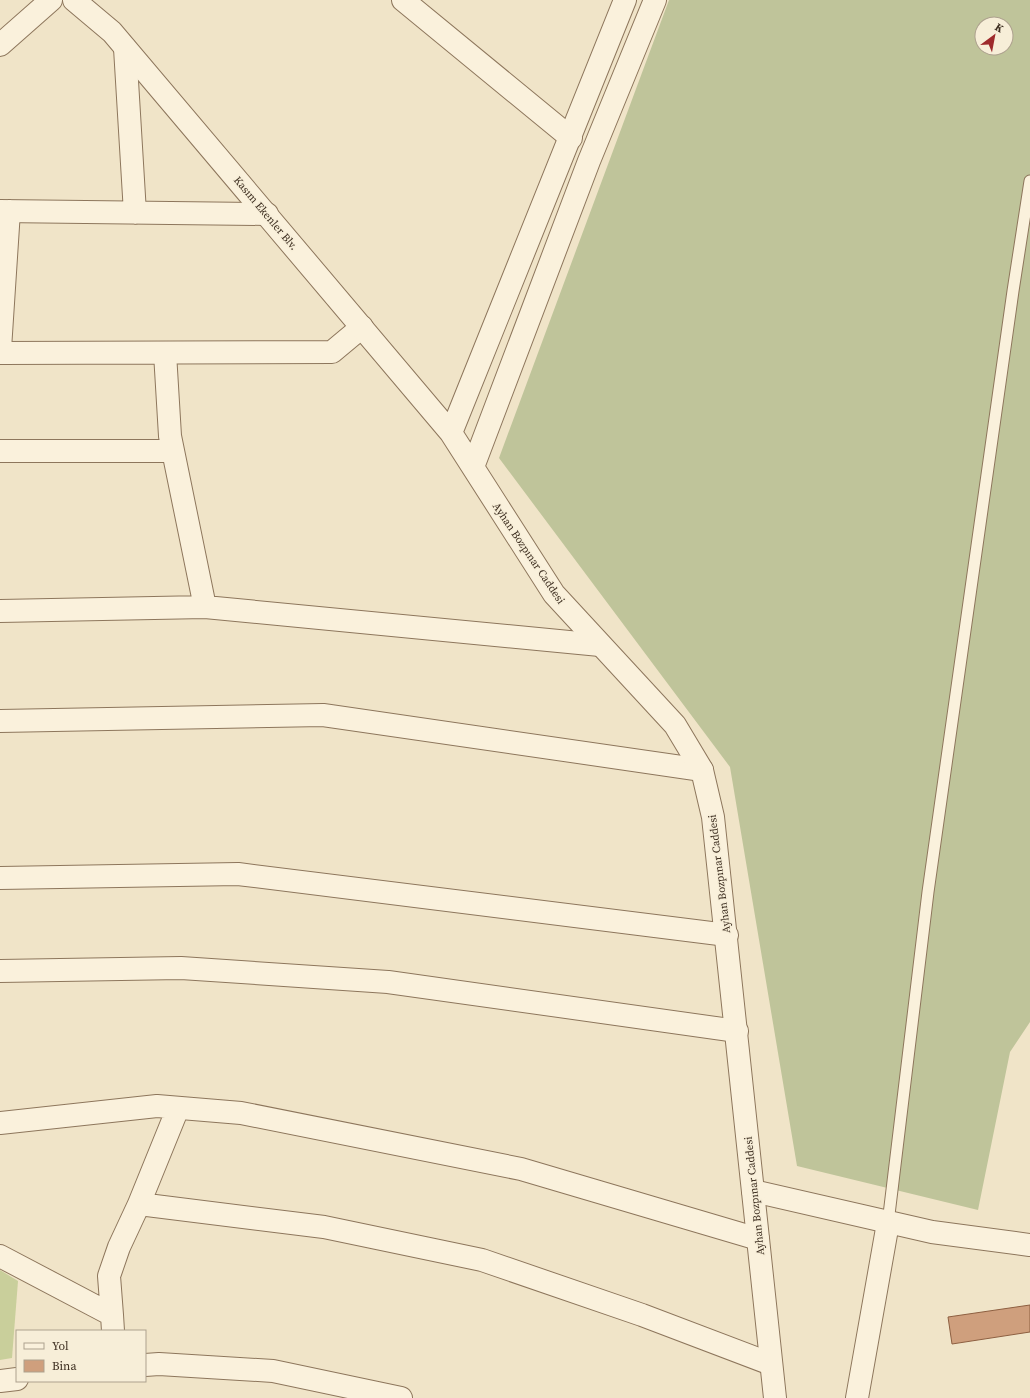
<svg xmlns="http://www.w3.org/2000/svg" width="1030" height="1398" font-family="'Source Serif 4',serif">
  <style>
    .green { fill: #c9cf9b }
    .cemetery { fill: #bfc49a; fill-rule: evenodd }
    .building { fill: #cf9f7d; stroke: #8d5f41 }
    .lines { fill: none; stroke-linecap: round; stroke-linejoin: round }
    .service-casing { stroke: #8d765c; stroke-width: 13 }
    .minor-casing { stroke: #8d765c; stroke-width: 24 }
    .tertiary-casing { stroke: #8d765c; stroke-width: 24 }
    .service { stroke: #faf1dc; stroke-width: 11 }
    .minor { stroke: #faf1dc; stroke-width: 22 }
    .tertiary { stroke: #faf1dc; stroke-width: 22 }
    .labels { text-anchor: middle; stroke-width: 3; stroke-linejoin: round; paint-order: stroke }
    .street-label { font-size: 11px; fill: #3d2e20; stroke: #f7eed8 }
  </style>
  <rect width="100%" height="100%" fill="#f0e4c8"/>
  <path class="green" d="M 0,1270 L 18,1281 L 12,1358 L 0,1360 Z"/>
  <path class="cemetery" d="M 669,0 L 1030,0 L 1030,1022 L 1010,1052 L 978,1210 L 797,1166 L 730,767 L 499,458 ZM 982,24 L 1006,24 L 1006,48 L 982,48 Z"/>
  <path class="building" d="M 1030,1305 L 1030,1332 L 952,1344 L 948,1317 Z"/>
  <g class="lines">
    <g class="service-casing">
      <path id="service" d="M 888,1223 L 928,892 L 1013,291 L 1030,181"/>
    </g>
    <g class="minor-casing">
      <path id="minor" d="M 403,0 L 571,138
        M 0,45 L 51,0
        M 125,48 L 135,213
        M 0,211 L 267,214
        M 0,349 L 9,211
        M 0,353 L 332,352 L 362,327
        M 165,353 L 170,436 L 205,607
        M 0,451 L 173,451
        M 0,611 L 205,607 L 600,645
        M 0,721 L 323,715 L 702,770
        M 0,878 L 238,874 L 727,935
        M 0,971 L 181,968 L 388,982 L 737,1031
        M 0,1123 L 157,1106 L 241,1113 L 521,1169 L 758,1239
        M 753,1191 L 932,1232 L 1030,1245
        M 139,1204 L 324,1227 L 482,1260 L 642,1315 L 771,1364
        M 0,1256 L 112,1315 L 113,1331
        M 112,1315 L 109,1276 L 119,1247 L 139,1204 L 178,1108
        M 145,1365 L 159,1364 L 273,1371 L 401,1398
        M 0,1381 L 17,1379"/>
    </g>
    <g class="tertiary-casing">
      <path id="tertiary" d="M 74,0 L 112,32 L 451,433 L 554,594 L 675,725 L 702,770 L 713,817 L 775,1398
        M 451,433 L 625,0
        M 473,467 L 589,161 L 655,0
        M 857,1398 L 888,1223"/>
    </g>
    <use href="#service" class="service"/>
    <use href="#minor" class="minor"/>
    <use href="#tertiary" class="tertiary"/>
  </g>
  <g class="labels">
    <g class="street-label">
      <text transform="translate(266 213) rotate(50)" y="4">Kasım Ekenler Blv.</text>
      <text transform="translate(529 553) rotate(56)" y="4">Ayhan Bozpınar Caddesi</text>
      <text transform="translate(719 874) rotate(-97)" y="4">Ayhan Bozpınar Caddesi</text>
      <text transform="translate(754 1196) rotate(-96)" y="4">Ayhan Bozpınar Caddesi</text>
    </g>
  </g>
  <rect x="16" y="1330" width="130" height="52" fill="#f7eed8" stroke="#ada18e"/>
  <rect x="24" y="1343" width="20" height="6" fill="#faf1dc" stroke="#ada18e"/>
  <text x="52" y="1350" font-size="12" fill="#3d2e20">Yol</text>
  <rect x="24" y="1360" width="20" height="12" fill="#cf9f7d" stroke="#ada18e"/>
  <text x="52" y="1370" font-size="12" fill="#3d2e20">Bina</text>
  <g transform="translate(994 36) rotate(32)"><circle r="19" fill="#f7eed8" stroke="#ada18e"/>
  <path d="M0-3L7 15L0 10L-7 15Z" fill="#9e2a2b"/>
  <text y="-6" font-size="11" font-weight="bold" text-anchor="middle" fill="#3d2e20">K</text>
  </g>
</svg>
